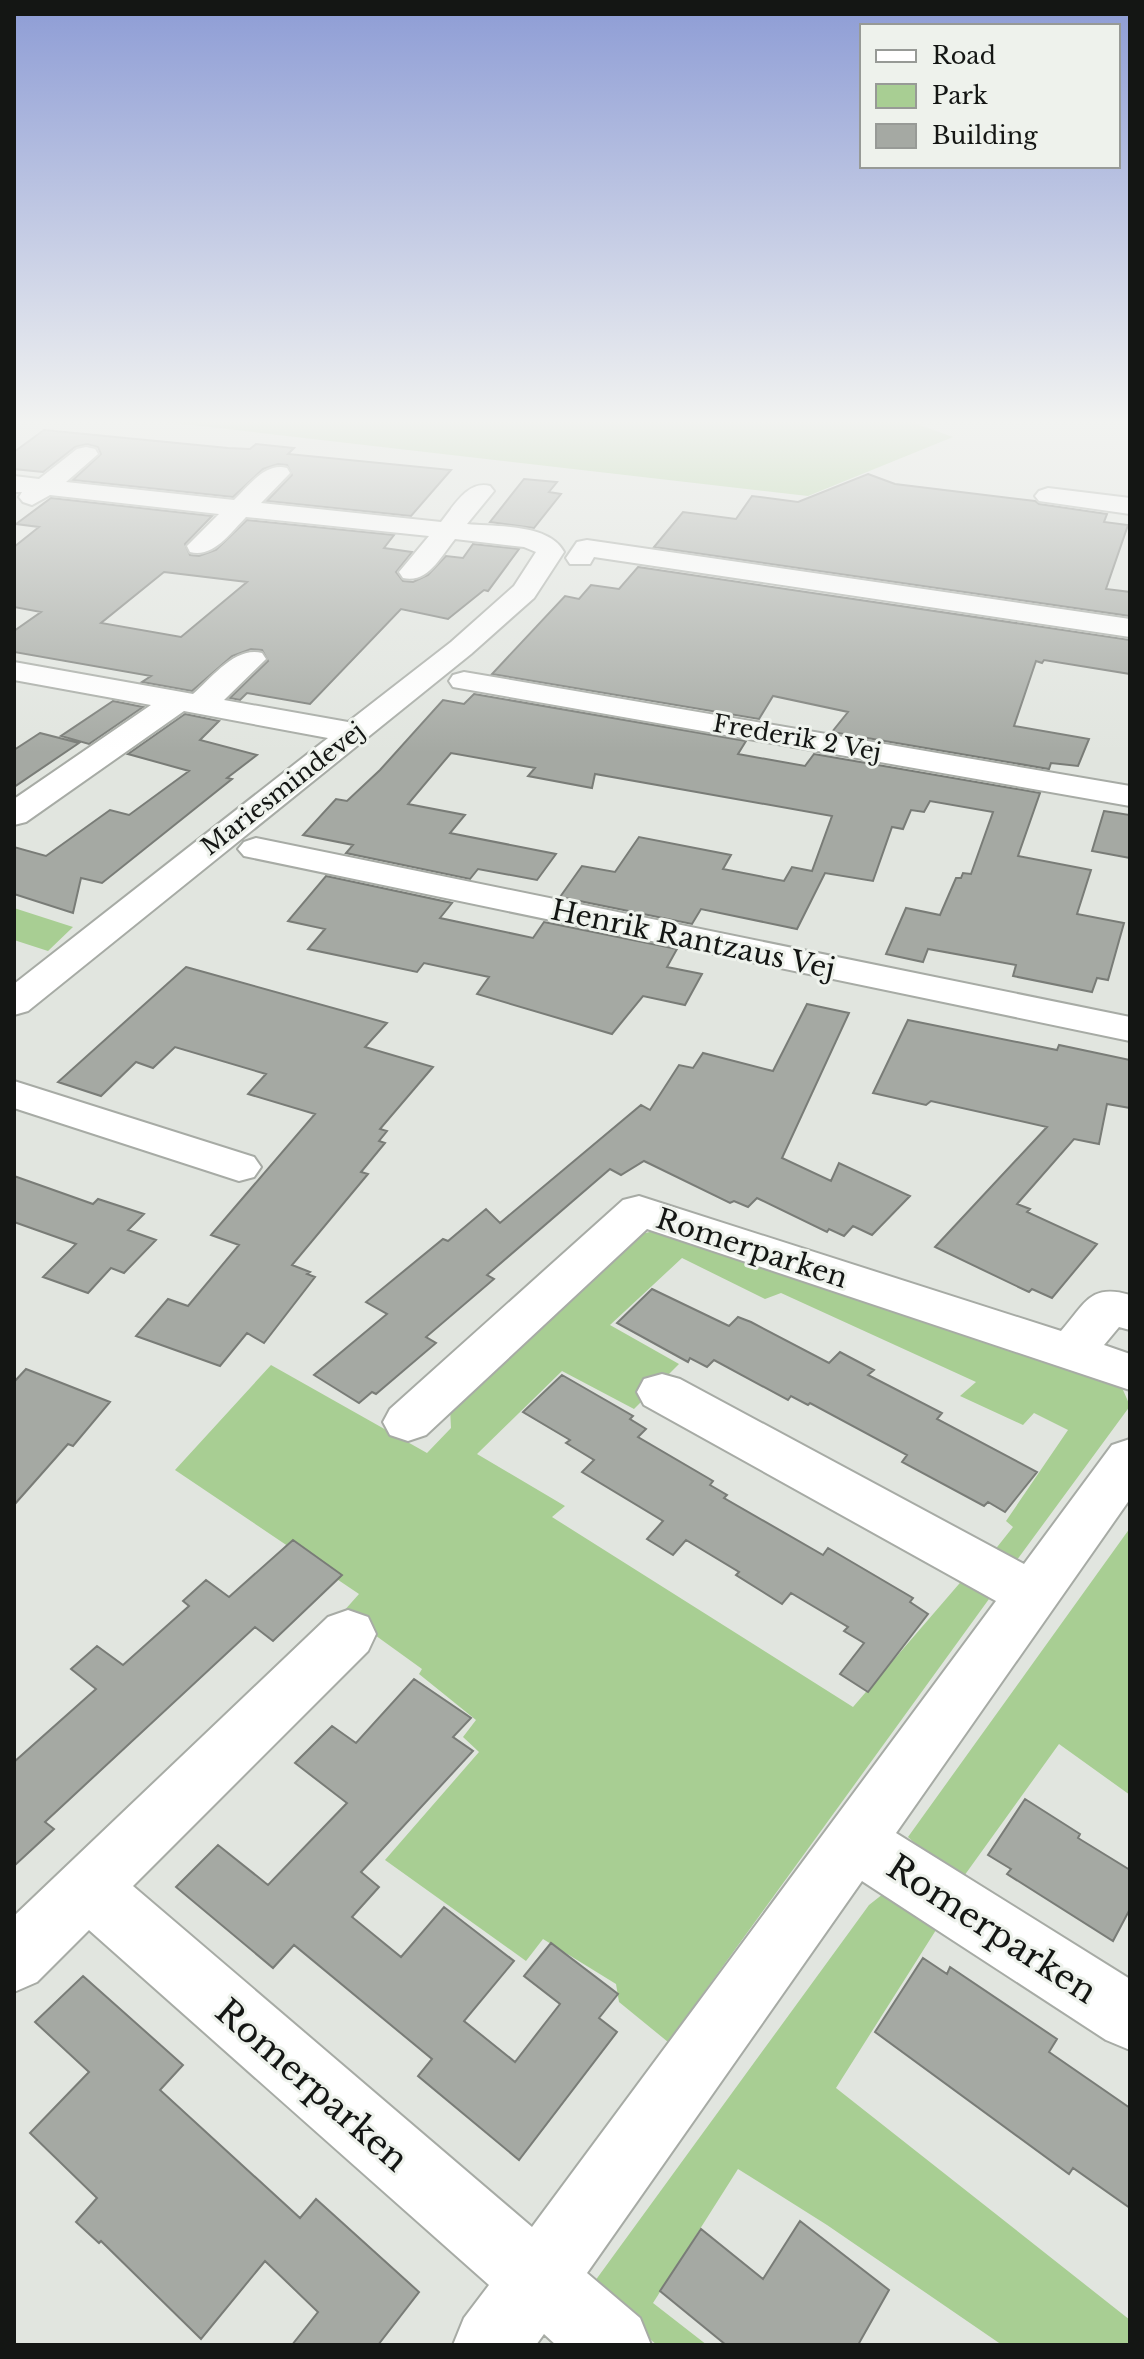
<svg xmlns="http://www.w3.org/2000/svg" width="1144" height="2359" font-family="'Libre Baskerville',serif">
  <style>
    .green { fill: #a8ce93 }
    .building { fill: #a5a9a3; stroke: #797c77; stroke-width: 2; fill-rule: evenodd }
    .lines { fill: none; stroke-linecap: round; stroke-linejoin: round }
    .minor-casing { stroke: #a7aba5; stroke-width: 4 }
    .minor { fill: #fff; fill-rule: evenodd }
    .labels { text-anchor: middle; stroke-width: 6; stroke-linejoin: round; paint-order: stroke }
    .far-street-label { font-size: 24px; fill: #141614; stroke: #eef2ec }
    .street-label { font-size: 28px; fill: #141614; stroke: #eef2ec }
    .near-street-label { font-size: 34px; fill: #141614; stroke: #eef2ec }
  </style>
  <rect width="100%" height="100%" fill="#e1e5df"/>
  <path class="green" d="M 166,422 L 911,422 L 953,437 L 808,496 Z
    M 14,908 L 73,927 L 48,951 L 14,940 Z
    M 662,1229 L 1120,1383 L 1130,1406 L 1014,1564 L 990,1556 L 1013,1527 L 1006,1521 L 1068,1430 L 1034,1413 L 1023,1425 L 960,1396 L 976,1382 L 781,1293 L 765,1299 L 682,1258 L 610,1325 L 679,1364 L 634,1409 L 562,1371 L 477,1454 L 565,1506 L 552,1517 L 853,1707 L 965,1577 L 989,1599 L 668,2042 L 619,2002 L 616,1984 L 543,1939 L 526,1961 L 385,1860 L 479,1752 L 463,1737 L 476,1720 L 419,1674 L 422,1669 L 343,1612 L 359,1594 L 175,1470 L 271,1365 L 427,1453 L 451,1428 L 450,1408 L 629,1237 Z
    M 1130,1528 L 1130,1795 L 1059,1744 L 959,1883 L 908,1837 Z
    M 888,1890 L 928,1914 L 936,1930 L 836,2088 L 1130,2320 L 1130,2345 L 1002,2345 L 827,2225 L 738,2169 L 653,2303 L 707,2345 L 657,2345 L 611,2307 L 595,2281 L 869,1905 Z"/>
  <path class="building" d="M 44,430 L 228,448 L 250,449 L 256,444 L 294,448 L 288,454 L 451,470 L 411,516 L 267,501 L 292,475 L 287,465 L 278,464 L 263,469 L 233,497 L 73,480 L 101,454 L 98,447 L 87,444 L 75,447 L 43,472 L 14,469 L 14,452 Z
    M 868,474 L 895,484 L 1035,501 L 1039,504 L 1107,514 L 1104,522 L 1128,525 L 1106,589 L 1130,592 L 1130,616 L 654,547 L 683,512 L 736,519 L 752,496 L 798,502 Z
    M 524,479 L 557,482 L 549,492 L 561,494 L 534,528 L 490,522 Z
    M 51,498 L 212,516 L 185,544 L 190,555 L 199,556 L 216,550 L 247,520 L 394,535 L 384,548 L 412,552 L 396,572 L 403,581 L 413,582 L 428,575 L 446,556 L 463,558 L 473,544 L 519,549 L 488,591 L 484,590 L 448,619 L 401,609 L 310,704 L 247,693 L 240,700 L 230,698 L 268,661 L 262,650 L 251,649 L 232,656 L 192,691 L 142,682 L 151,676 L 14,652 L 14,631 L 41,612 L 14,607 L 14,547 L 39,527 L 16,524 ZM 164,572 L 247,582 L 181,637 L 101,623 Z
    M 638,567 L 1130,640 L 1130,674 L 1044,660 L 1042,663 L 1036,661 L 1014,726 L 1089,739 L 1078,766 L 1051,763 L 1049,769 L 832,732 L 848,712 L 773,696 L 759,719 L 492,674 L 565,596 L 579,599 L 591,585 L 619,589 Z
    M 474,694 L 746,741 L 738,754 L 805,766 L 814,754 L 1040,793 L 1018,856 L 1091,870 L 1077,914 L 1124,923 L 1108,980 L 1097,978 L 1092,992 L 1013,976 L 1016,965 L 928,949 L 923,962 L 886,954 L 906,908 L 940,915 L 956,878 L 961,878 L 963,873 L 971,874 L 993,812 L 930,801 L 924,812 L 911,810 L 903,829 L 892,827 L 873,881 L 825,873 L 797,929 L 701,909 L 692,924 L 560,897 L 582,866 L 615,872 L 639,837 L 731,855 L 723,869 L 784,881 L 792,867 L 812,871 L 832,816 L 595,774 L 592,788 L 528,776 L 535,768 L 451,753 L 408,804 L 465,815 L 450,833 L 556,854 L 537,880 L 478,869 L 470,879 L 346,853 L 353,845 L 303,835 L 336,799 L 347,801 L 380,770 L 443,700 L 464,704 Z
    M 113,701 L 143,707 L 89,744 L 61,736 Z
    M 185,714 L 219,721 L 200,740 L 257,755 L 227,778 L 232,779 L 102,883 L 81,878 L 73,913 L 14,894 L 14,847 L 46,856 L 110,810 L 129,815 L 189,771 L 128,754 Z
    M 40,733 L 79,743 L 14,787 L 14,750 Z
    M 1104,811 L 1130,815 L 1130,858 L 1092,851 Z
    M 326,876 L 452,903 L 440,918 L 533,938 L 544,922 L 677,949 L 667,967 L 702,974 L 685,1005 L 643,996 L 612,1034 L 477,994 L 489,977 L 424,963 L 417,972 L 308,949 L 325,929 L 288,921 Z
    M 186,967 L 387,1023 L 365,1047 L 433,1067 L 380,1129 L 387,1131 L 379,1141 L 385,1143 L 361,1172 L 368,1174 L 292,1265 L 310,1272 L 307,1274 L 315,1277 L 264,1343 L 247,1333 L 220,1366 L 136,1336 L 168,1299 L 188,1306 L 239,1245 L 211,1235 L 315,1114 L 248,1094 L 266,1074 L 175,1047 L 153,1068 L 136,1062 L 101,1096 L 58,1082 Z
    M 807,1004 L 849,1013 L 782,1158 L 831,1181 L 839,1163 L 910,1196 L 872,1235 L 853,1226 L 844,1236 L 829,1229 L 827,1232 L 757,1198 L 748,1207 L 734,1201 L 730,1203 L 644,1161 L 621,1175 L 610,1169 L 487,1275 L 494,1279 L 426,1337 L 436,1343 L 376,1394 L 372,1392 L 359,1403 L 314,1375 L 387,1314 L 366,1302 L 443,1239 L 448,1241 L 486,1209 L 500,1223 L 641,1105 L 650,1110 L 679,1065 L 693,1068 L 703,1053 L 773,1071 Z
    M 908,1020 L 1057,1050 L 1059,1045 L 1130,1060 L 1130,1108 L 1107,1104 L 1099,1144 L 1074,1139 L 1017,1204 L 1030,1209 L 1027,1212 L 1097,1244 L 1052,1298 L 1032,1289 L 1029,1292 L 935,1247 L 1047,1127 L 931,1101 L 926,1105 L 873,1093 Z
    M 14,1176 L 93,1204 L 98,1199 L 144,1214 L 128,1230 L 156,1240 L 124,1273 L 111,1268 L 88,1293 L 43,1277 L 76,1244 L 14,1222 Z
    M 652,1289 L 729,1326 L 738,1317 L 751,1322 L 829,1363 L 840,1352 L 874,1370 L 868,1375 L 942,1413 L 937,1419 L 1037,1472 L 1005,1512 L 988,1502 L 984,1506 L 902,1462 L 907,1455 L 810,1403 L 808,1405 L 791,1396 L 788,1400 L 714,1360 L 707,1367 L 690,1358 L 688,1362 L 617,1323 Z
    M 26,1369 L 110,1402 L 73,1446 L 68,1444 L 14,1505 L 14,1382 Z
    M 562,1375 L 633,1416 L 630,1419 L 646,1429 L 638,1437 L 713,1481 L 710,1485 L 727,1495 L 724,1498 L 823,1555 L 828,1548 L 913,1598 L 910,1602 L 928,1614 L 868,1692 L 840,1674 L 864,1643 L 844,1631 L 848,1627 L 791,1593 L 782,1604 L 736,1575 L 739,1572 L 686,1540 L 673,1555 L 647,1539 L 663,1521 L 582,1472 L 594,1460 L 566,1443 L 570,1440 L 523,1412 Z
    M 293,1540 L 342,1575 L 273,1641 L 255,1627 L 45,1822 L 54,1829 L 14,1866 L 14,1762 L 96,1689 L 71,1669 L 97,1646 L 123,1665 L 189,1606 L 183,1601 L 206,1580 L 229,1597 Z
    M 414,1679 L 471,1718 L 453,1737 L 473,1751 L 361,1872 L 379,1887 L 352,1917 L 401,1957 L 444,1907 L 514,1961 L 464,2021 L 515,2062 L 560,2004 L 524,1976 L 551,1943 L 618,1994 L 599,2018 L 617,2032 L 519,2160 L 418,2076 L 432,2059 L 294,1945 L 273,1968 L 176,1887 L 218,1845 L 268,1885 L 347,1803 L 295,1763 L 332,1726 L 356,1743 Z
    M 1025,1799 L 1080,1834 L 1078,1838 L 1130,1870 L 1130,1909 L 1113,1941 L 1007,1874 L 1011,1869 L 988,1855 Z
    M 923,1958 L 947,1974 L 950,1967 L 1057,2039 L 1049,2052 L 1130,2108 L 1130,2208 L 1073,2168 L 1069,2174 L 875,2032 Z
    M 83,1976 L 183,2065 L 160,2090 L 300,2218 L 316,2199 L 419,2292 L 378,2345 L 292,2345 L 318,2312 L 265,2261 L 201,2339 L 101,2241 L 99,2243 L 76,2222 L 97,2198 L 30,2133 L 89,2072 L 35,2022 Z
    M 800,2221 L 889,2290 L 858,2345 L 726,2345 L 660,2291 L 701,2229 L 763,2279 Z"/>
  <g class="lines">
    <g class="minor-casing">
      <path id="minor" d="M 86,447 L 95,449 L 98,454 L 66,482 L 234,500 C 249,486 265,462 287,468 L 290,473 L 261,503 L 441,522 C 454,506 468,480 490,486 L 494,491 L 467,524 C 495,527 549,523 564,552 L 534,598 L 471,654 L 28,1011 L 14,1015 L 14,984 L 328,738 L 184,711 L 26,822 L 14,825 L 14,799 L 151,705 L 14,680 L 14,662 L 193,694 C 212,678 235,646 262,653 L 266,659 L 224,700 L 348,722 L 451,642 L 514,586 L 536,552 L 524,547 L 455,539 C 441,556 428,584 403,578 L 399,572 L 429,536 L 246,517 C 231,532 214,558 190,552 L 187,546 L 219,514 L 50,495 L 32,505 L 23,502 L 19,497 L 22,492 L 14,492 L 14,476 L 39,479 L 77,449 Z
        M 1048,488 L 1130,498 L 1130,514 L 1039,501 L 1035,496 L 1039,491 Z
        M 587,540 L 1130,619 L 1130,637 L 594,557 L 590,564 L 570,564 L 566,558 L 577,542 Z
        M 464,672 L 1130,786 L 1130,806 L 453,687 L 449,681 L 453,675 Z
        M 256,838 L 1130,1017 L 1130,1041 L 244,856 L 238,849 L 244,842 Z
        M 14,1081 L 254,1157 L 261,1167 L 254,1177 L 239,1181 L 14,1108 Z
        M 639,1196 L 1061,1331 C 1085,1304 1090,1283 1130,1295 L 1130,1330 L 1119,1327 L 1104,1345 L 1130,1354 L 1130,1390 L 647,1229 L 426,1435 L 408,1441 L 390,1435 L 383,1422 L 390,1409 L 623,1200 Z
        M 662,1374 L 680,1379 L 1024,1564 L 1112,1445 L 1130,1439 L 1130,1499 L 896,1833 L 1130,1979 L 1130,2050 L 1106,2040 L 862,1881 L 587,2273 L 640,2318 L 651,2345 L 556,2345 L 544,2334 L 536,2345 L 453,2345 L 464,2318 L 489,2285 L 89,1930 L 37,1982 L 14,1992 L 14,1916 L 328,1617 L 348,1610 L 368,1617 L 376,1634 L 368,1651 L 133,1886 L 532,2227 L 996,1601 L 644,1405 L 637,1392 L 644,1379 Z"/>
    </g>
    <use href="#minor" class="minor"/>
  </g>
  <linearGradient id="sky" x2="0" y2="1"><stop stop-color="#8d9cd5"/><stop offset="0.56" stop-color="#f2f3f1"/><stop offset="1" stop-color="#f2f3f1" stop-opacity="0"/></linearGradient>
  <rect width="1144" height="753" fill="url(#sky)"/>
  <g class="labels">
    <g class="far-street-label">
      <text transform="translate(797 738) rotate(10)" y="8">Frederik 2 Vej</text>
      <text transform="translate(283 789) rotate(-38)" y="8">Mariesmindevej</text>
    </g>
    <g class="street-label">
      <text transform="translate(693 939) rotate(12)" y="10">Henrik Rantzaus Vej</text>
      <text transform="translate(752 1248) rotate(18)" y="10">Romerparken</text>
    </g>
    <g class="near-street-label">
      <text transform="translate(992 1929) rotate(33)" y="12">Romerparken</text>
      <text transform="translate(312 2085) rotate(41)" y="12">Romerparken</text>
    </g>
  </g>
  <rect width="1144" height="2359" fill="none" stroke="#141614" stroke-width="32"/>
  <rect x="860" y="24" width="260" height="144" fill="#eef2ec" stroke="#979a96" stroke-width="2"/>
  <rect x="876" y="50" width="40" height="12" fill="#ffffff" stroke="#979a96" stroke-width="2"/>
  <text x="932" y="64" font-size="24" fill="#141614">Road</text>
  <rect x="876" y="84" width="40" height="24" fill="#a8ce93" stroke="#979a96" stroke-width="2"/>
  <text x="932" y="104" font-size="24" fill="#141614">Park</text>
  <rect x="876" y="124" width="40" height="24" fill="#a5a9a3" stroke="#979a96" stroke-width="2"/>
  <text x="932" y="144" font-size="24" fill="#141614">Building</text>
</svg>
